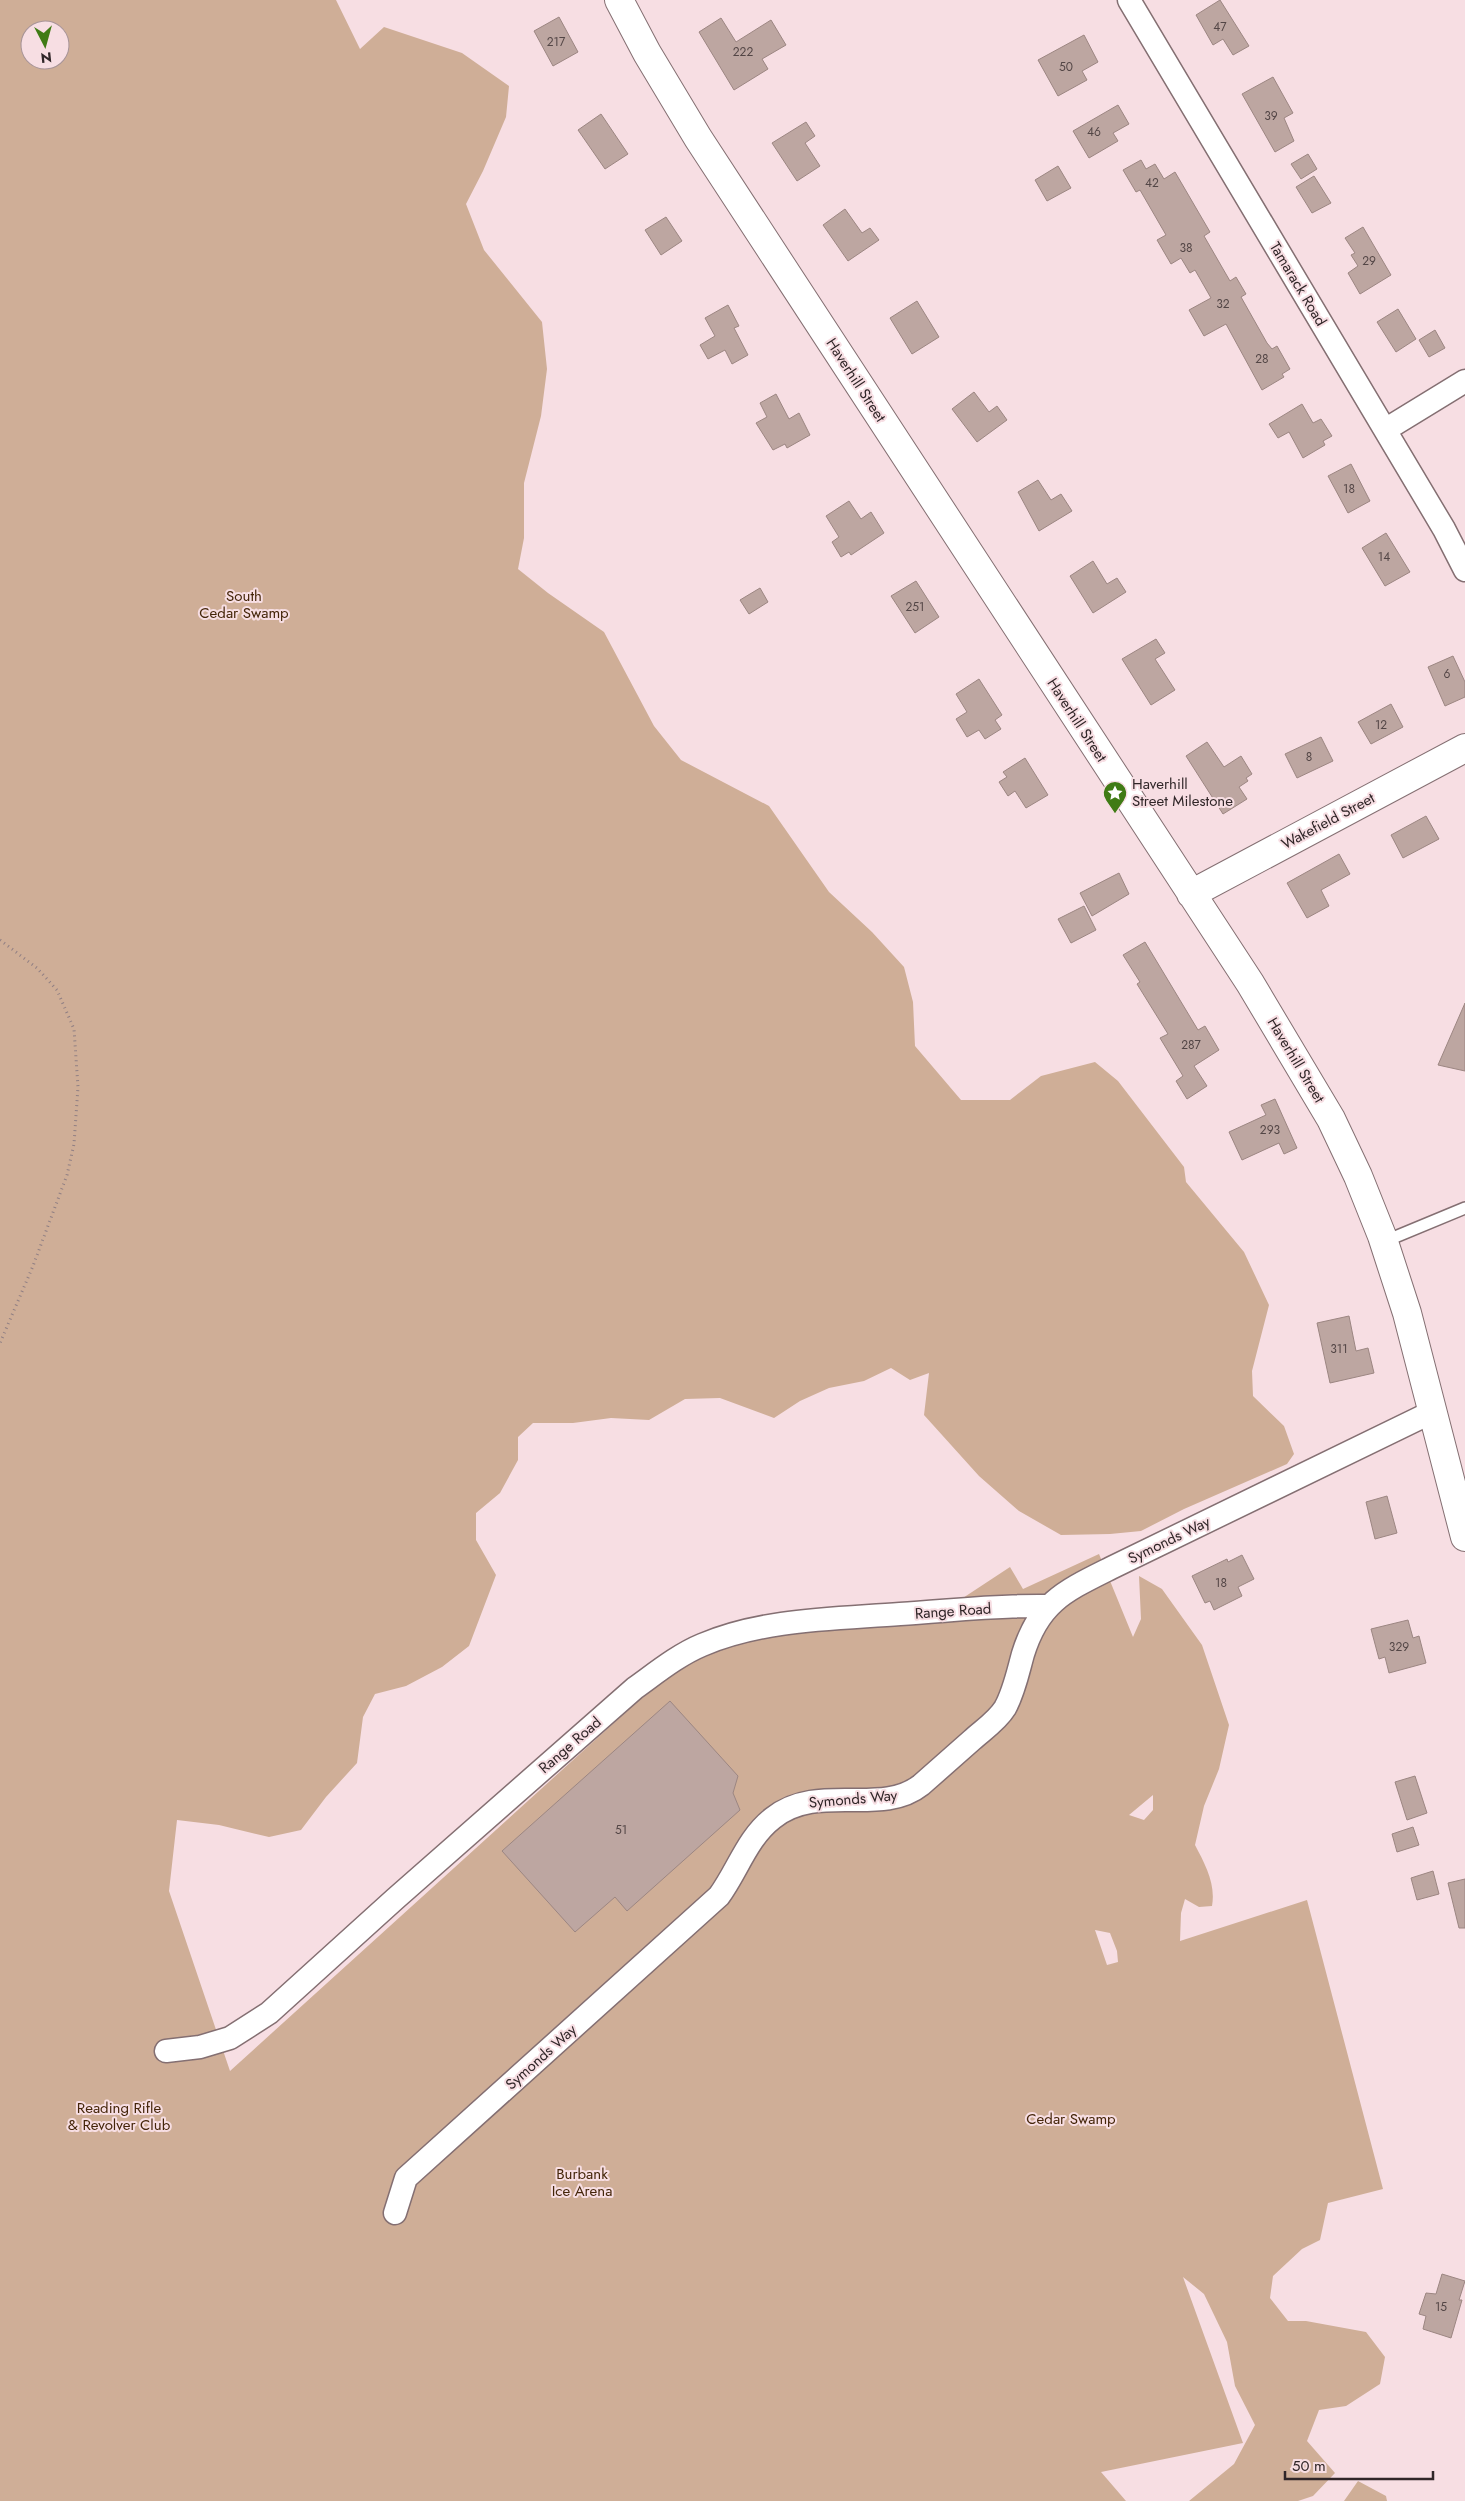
<svg xmlns="http://www.w3.org/2000/svg" width="1465" height="2501" font-family="Jost,sans-serif">
  <style>
    .green { fill: #cfae97; fill-rule: evenodd }
    .building { fill: #bda6a1; stroke: #9c8682 }
    .lines { fill: none; stroke-linecap: round; stroke-linejoin: round }
    .service-casing { stroke: #846f72; stroke-width: 14 }
    .minor-casing { stroke: #846f72; stroke-width: 25 }
    .tertiary-casing { stroke: #846f72; stroke-width: 30 }
    .path { stroke: #907f83; stroke-width: 3; stroke-dasharray: 1 4; stroke-linecap: butt }
    .service { stroke: #fff; stroke-width: 11 }
    .minor { stroke: #fff; stroke-width: 22 }
    .tertiary { stroke: #fff; stroke-width: 28 }
    .labels { text-anchor: middle; stroke-width: 4; stroke-linejoin: round; paint-order: stroke }
    .number-label { font-size: 12px; fill: #534646 }
    .street-label { font-size: 15px; fill: #302628; stroke: #f7dee3 }
    .park-label { font-size: 15px; fill: #442509; stroke: #f7dee3 }
    .poi-label { font-size: 15px; fill: #302628; stroke: #f7dee3; text-anchor: start }
  </style>
  <rect width="100%" height="100%" fill="#f7dee3"/>
  <path class="green" d="M 0,0 L 336,0 L 360,49 L 384,27 L 462,53 L 509,86 L 506,117 L 483,171 L 466,204 L 484,250 L 542,322 L 547,369 L 541,416 L 524,483 L 524,538 L 518,569 L 548,593 L 604,632 L 654,726 L 681,760 L 769,806 L 829,892 L 872,932 L 904,967 L 913,1002 L 915,1046 L 961,1100 L 1010,1100 L 1041,1076 L 1095,1062 L 1118,1081 L 1184,1167 L 1186,1182 L 1244,1252 L 1269,1305 L 1252,1371 L 1253,1396 L 1284,1426 L 1294,1454 L 1287,1464 L 1184,1509 L 1141,1531 L 1110,1534 L 1061,1535 L 1019,1511 L 979,1476 L 924,1415 L 929,1373 L 910,1380 L 891,1368 L 864,1381 L 829,1388 L 800,1401 L 774,1418 L 720,1398 L 685,1399 L 649,1420 L 611,1418 L 573,1423 L 533,1423 L 518,1437 L 518,1460 L 500,1493 L 476,1513 L 476,1540 L 496,1575 L 469,1646 L 442,1667 L 406,1686 L 375,1694 L 363,1717 L 357,1763 L 326,1797 L 301,1830 L 269,1837 L 219,1825 L 177,1820 L 169,1891 L 230,2071 L 669,1673 L 742,1639 L 934,1617 L 1010,1567 L 1023,1589 L 1099,1554 L 1133,1637 L 1141,1619 L 1139,1576 L 1162,1589 L 1202,1645 L 1229,1725 L 1219,1769 L 1204,1806 L 1195,1845 C 1205,1864 1216,1884 1212,1906 L 1199,1907 L 1185,1899 L 1181,1913 L 1180,1941 L 1307,1900 L 1383,2189 L 1328,2203 L 1320,2240 L 1302,2249 L 1273,2276 L 1270,2298 L 1288,2321 L 1306,2321 L 1366,2332 L 1385,2357 L 1380,2384 L 1346,2406 L 1319,2410 L 1307,2441 L 1335,2473 L 1313,2496 L 1298,2501 L 1189,2501 L 1234,2464 L 1255,2425 L 1235,2386 L 1227,2342 L 1204,2294 L 1183,2277 L 1243,2443 L 1101,2472 L 1126,2501 L 0,2501 ZM 30,30 L 60,30 L 60,60 L 30,60 ZM 1153,1795 L 1153,1810 L 1144,1820 L 1129,1815 ZM 1095,1930 L 1110,1933 L 1117,1951 L 1118,1962 L 1107,1965 Z
    M 1358,2481 L 1386,2496 L 1387,2501 L 1344,2501 Z"/>
  <path class="building" d="M 1220,0 L 1249,46 L 1233,55 L 1223,39 L 1213,45 L 1196,15 Z
    M 559,17 L 578,52 L 553,66 L 534,31 Z
    M 721,18 L 736,42 L 771,20 L 786,45 L 762,59 L 768,69 L 734,90 L 699,32 Z
    M 1084,35 L 1098,62 L 1082,71 L 1087,80 L 1058,96 L 1038,60 Z
    M 1273,77 L 1293,113 L 1284,118 L 1294,141 L 1275,152 L 1242,94 Z
    M 1118,105 L 1129,124 L 1113,133 L 1118,141 L 1089,158 L 1073,131 Z
    M 601,114 L 628,154 L 605,169 L 578,130 Z
    M 806,122 L 815,136 L 805,143 L 820,166 L 797,181 L 772,143 Z
    M 1308,154 L 1317,169 L 1301,179 L 1291,164 Z
    M 1141,160 L 1146,169 L 1155,164 L 1164,179 L 1175,172 L 1210,232 L 1204,236 L 1230,281 L 1236,277 L 1246,294 L 1241,297 L 1267,343 L 1272,349 L 1277,346 L 1290,369 L 1282,374 L 1284,377 L 1262,390 L 1226,324 L 1204,336 L 1189,310 L 1211,298 L 1195,270 L 1190,273 L 1181,258 L 1171,264 L 1157,240 L 1166,235 L 1140,190 L 1136,192 L 1123,170 Z
    M 1058,166 L 1071,188 L 1047,201 L 1035,180 Z
    M 1314,176 L 1331,203 L 1312,213 L 1296,187 Z
    M 845,209 L 862,233 L 870,228 L 879,240 L 848,261 L 823,225 Z
    M 666,217 L 682,241 L 661,255 L 645,230 Z
    M 1363,227 L 1391,275 L 1360,294 L 1348,273 L 1358,266 L 1351,255 L 1355,253 L 1345,238 Z
    M 917,301 L 939,337 L 912,354 L 890,318 Z
    M 728,305 L 739,326 L 734,328 L 748,355 L 732,364 L 725,350 L 708,359 L 700,345 L 715,336 L 705,318 Z
    M 1398,309 L 1416,339 L 1396,352 L 1377,322 Z
    M 1435,330 L 1445,348 L 1429,357 L 1419,340 Z
    M 974,392 L 989,412 L 997,406 L 1007,420 L 977,442 L 952,409 Z
    M 776,394 L 789,419 L 799,413 L 810,435 L 787,448 L 785,444 L 773,450 L 756,423 L 767,417 L 760,403 Z
    M 1302,404 L 1313,423 L 1321,419 L 1332,436 L 1323,441 L 1325,445 L 1303,458 L 1289,432 L 1278,438 L 1269,424 Z
    M 1351,464 L 1370,501 L 1348,513 L 1328,476 Z
    M 1038,480 L 1051,500 L 1061,494 L 1072,511 L 1039,531 L 1018,492 Z
    M 849,501 L 861,519 L 871,512 L 884,533 L 851,555 L 849,552 L 841,557 L 832,542 L 839,537 L 826,516 Z
    M 1386,533 L 1410,572 L 1385,586 L 1362,548 Z
    M 1093,561 L 1107,584 L 1117,578 L 1126,592 L 1093,613 L 1070,576 Z
    M 916,581 L 939,617 L 915,633 L 891,596 Z
    M 760,588 L 768,602 L 749,614 L 740,600 Z
    M 1156,639 L 1165,653 L 1155,659 L 1175,690 L 1151,705 L 1122,659 Z
    M 1453,656 L 1465,682 L 1465,697 L 1445,706 L 1428,667 Z
    M 979,679 L 1002,715 L 995,720 L 1001,729 L 985,739 L 979,730 L 967,737 L 956,719 L 967,712 L 956,694 Z
    M 1391,704 L 1403,727 L 1371,744 L 1358,722 Z
    M 1321,737 L 1333,761 L 1297,778 L 1285,754 Z
    M 1207,742 L 1224,767 L 1241,756 L 1252,774 L 1246,778 L 1248,781 L 1239,787 L 1247,799 L 1223,814 L 1186,756 Z
    M 1025,758 L 1048,795 L 1026,808 L 1015,791 L 1008,796 L 999,782 L 1007,777 L 1003,772 Z
    M 1426,816 L 1439,839 L 1403,858 L 1391,835 Z
    M 1339,854 L 1350,874 L 1321,890 L 1329,906 L 1307,918 L 1287,883 Z
    M 1119,873 L 1129,894 L 1092,916 L 1080,893 Z
    M 1084,906 L 1096,930 L 1071,943 L 1058,919 Z
    M 1145,942 L 1198,1030 L 1205,1026 L 1219,1050 L 1194,1066 L 1207,1086 L 1187,1099 L 1176,1081 L 1183,1076 L 1160,1038 L 1168,1034 L 1137,984 L 1140,982 L 1123,955 Z
    M 1465,1003 L 1465,1071 L 1438,1065 Z
    M 1275,1099 L 1297,1148 L 1284,1154 L 1279,1143 L 1242,1160 L 1229,1132 L 1266,1115 L 1261,1105 Z
    M 1349,1316 L 1356,1351 L 1368,1348 L 1374,1373 L 1330,1383 L 1317,1323 Z
    M 1387,1496 L 1397,1533 L 1375,1539 L 1366,1502 Z
    M 1242,1555 L 1254,1579 L 1238,1587 L 1242,1596 L 1214,1610 L 1210,1601 L 1205,1603 L 1192,1576 L 1227,1559 L 1228,1562 Z
    M 1408,1620 L 1413,1638 L 1419,1636 L 1426,1663 L 1389,1673 L 1385,1657 L 1379,1659 L 1371,1629 Z
    M 670,1701 L 738,1776 L 733,1793 L 740,1810 L 627,1911 L 615,1897 L 575,1932 L 502,1851 Z
    M 1415,1776 L 1427,1813 L 1407,1820 L 1395,1782 Z
    M 1413,1827 L 1419,1845 L 1397,1852 L 1392,1834 Z
    M 1433,1871 L 1439,1894 L 1417,1900 L 1411,1878 Z
    M 1465,1879 L 1465,1928 L 1459,1928 L 1448,1883 Z
    M 1442,2274 L 1465,2281 L 1459,2300 L 1462,2300 L 1451,2338 L 1423,2329 L 1426,2316 L 1419,2314 L 1426,2293 L 1436,2294 Z"/>
  <g class="lines">
    <g class="service-casing">
      <path id="service" d="M 1383,1242 L 1465,1208"/>
    </g>
    <g class="minor-casing">
      <path id="minor" d="M 1129,0 L 1444,529 L 1465,570
        M 1385,430 L 1465,381
        M 166,2051 L 200,2047 L 230,2038 L 269,2013 L 395,1899 L 635,1688 C 656,1673 678,1655 702,1645 C 762,1619 835,1619 900,1614 C 949,1611 998,1605 1047,1606
        M 395,2213 L 406,2178 L 719,1896 C 738,1870 747,1838 773,1818 C 818,1782 881,1817 921,1785 C 938,1770 955,1755 972,1740 C 983,1730 997,1721 1005,1708 C 1014,1692 1018,1672 1023,1654 C 1039,1602 1065,1591 1111,1568 L 1432,1412"/>
    </g>
    <g class="tertiary-casing">
      <path id="tertiary" d="M 619,0 L 647,53 L 698,138 L 1250,983 L 1331,1119 L 1358,1176 L 1382,1236 L 1407,1313 L 1465,1537
        M 1191,894 L 1465,748"/>
    </g>
    <path class="path" d="M 0,940 L 37,968 L 57,990 L 74,1029 L 78,1087 L 74,1144 L 67,1175 L 33,1266 L 0,1343"/>
    <use href="#service" class="service"/>
    <use href="#minor" class="minor"/>
    <use href="#tertiary" class="tertiary"/>
  </g>
  <defs>
    <g id="sight-pin" transform="scale(1.25)"><path d="M0 17L-7.5 6A9.5 9.5 0 1 1 7.5 6Z" fill="#407b15" stroke="#f7dee3"/><path d="M0-6L1.8-2.2L6-1.7L2.9 1.2L3.7 5.4L0 3.3L-3.7 5.4L-2.9 1.2L-6-1.7L-1.8-2.2Z" fill="#fff"/></g>
  </defs>
  <g fill-rule="evenodd">
    <use href="#sight-pin" x="1115" y="793"/>
  </g>
  <g class="labels">
    <g class="number-label">
      <text x="1220" y="31">47</text>
      <text x="556" y="46">217</text>
      <text x="743" y="56">222</text>
      <text x="1066" y="71">50</text>
      <text x="1271" y="120">39</text>
      <text x="1094" y="136">46</text>
      <text x="1152" y="187">42</text>
      <text x="1186" y="252">38</text>
      <text x="1369" y="265">29</text>
      <text x="1223" y="308">32</text>
      <text x="1262" y="363">28</text>
      <text x="1349" y="493">18</text>
      <text x="1384" y="561">14</text>
      <text x="915" y="611">251</text>
      <text x="1447" y="678">6</text>
      <text x="1381" y="729">12</text>
      <text x="1309" y="761">8</text>
      <text x="1191" y="1049">287</text>
      <text x="1270" y="1134">293</text>
      <text x="1339" y="1353">311</text>
      <text x="1221" y="1587">18</text>
      <text x="1399" y="1651">329</text>
      <text x="621" y="1834">51</text>
      <text x="1441" y="2311">15</text>
    </g>
    <g class="street-label">
      <text transform="translate(1298 284) rotate(59)" y="5">Tamarack Road</text>
      <text transform="translate(856 380) rotate(57)" y="5">Haverhill Street</text>
      <text transform="translate(1077 720) rotate(57)" y="5">Haverhill Street</text>
      <text transform="translate(1328 821) rotate(-28)" y="5">Wakefield Street</text>
      <text transform="translate(1296 1060) rotate(59)" y="5">Haverhill Street</text>
      <text transform="translate(1169 1540) rotate(-26)" y="5">Symonds Way</text>
      <text transform="translate(953 1611) rotate(-4)" y="5">Range Road</text>
      <text transform="translate(570 1745) rotate(-41)" y="5">Range Road</text>
      <text transform="translate(853 1799) rotate(-5)" y="5">Symonds Way</text>
      <text transform="translate(541 2057) rotate(-42)" y="5">Symonds Way</text>
    </g>
    <g class="park-label">
      <text x="244" y="601">South<tspan x="244" dy="17">Cedar Swamp</tspan></text>
      <text x="119" y="2113">Reading Rifle<tspan x="119" dy="17">&amp; Revolver Club</tspan></text>
      <text x="1071" y="2124">Cedar Swamp</text>
      <text x="582" y="2179">Burbank<tspan x="582" dy="17">Ice Arena</tspan></text>
    </g>
    <g class="poi-label">
      <text x="1132" y="789">Haverhill<tspan x="1132" dy="17">Street Milestone</tspan></text>
    </g>
  </g>
  <g transform="translate(45 45) rotate(174)"><circle r="24" fill="#f7dee3" stroke="#a79498"/>
  <path d="M0-4L9 19L0 12L-9 19Z" fill="#407b15"/>
  <text y="-8" font-size="14" font-weight="bold" text-anchor="middle" fill="#302628">N</text>
  </g>
  <path d="M1285 2471v8h148v-8" fill="none" stroke="#302628" stroke-width="2.5"/>
  <text x="1292" y="2471" font-size="15" fill="#302628" stroke="#f7dee3" stroke-width="4" paint-order="stroke">50 m</text>
</svg>
